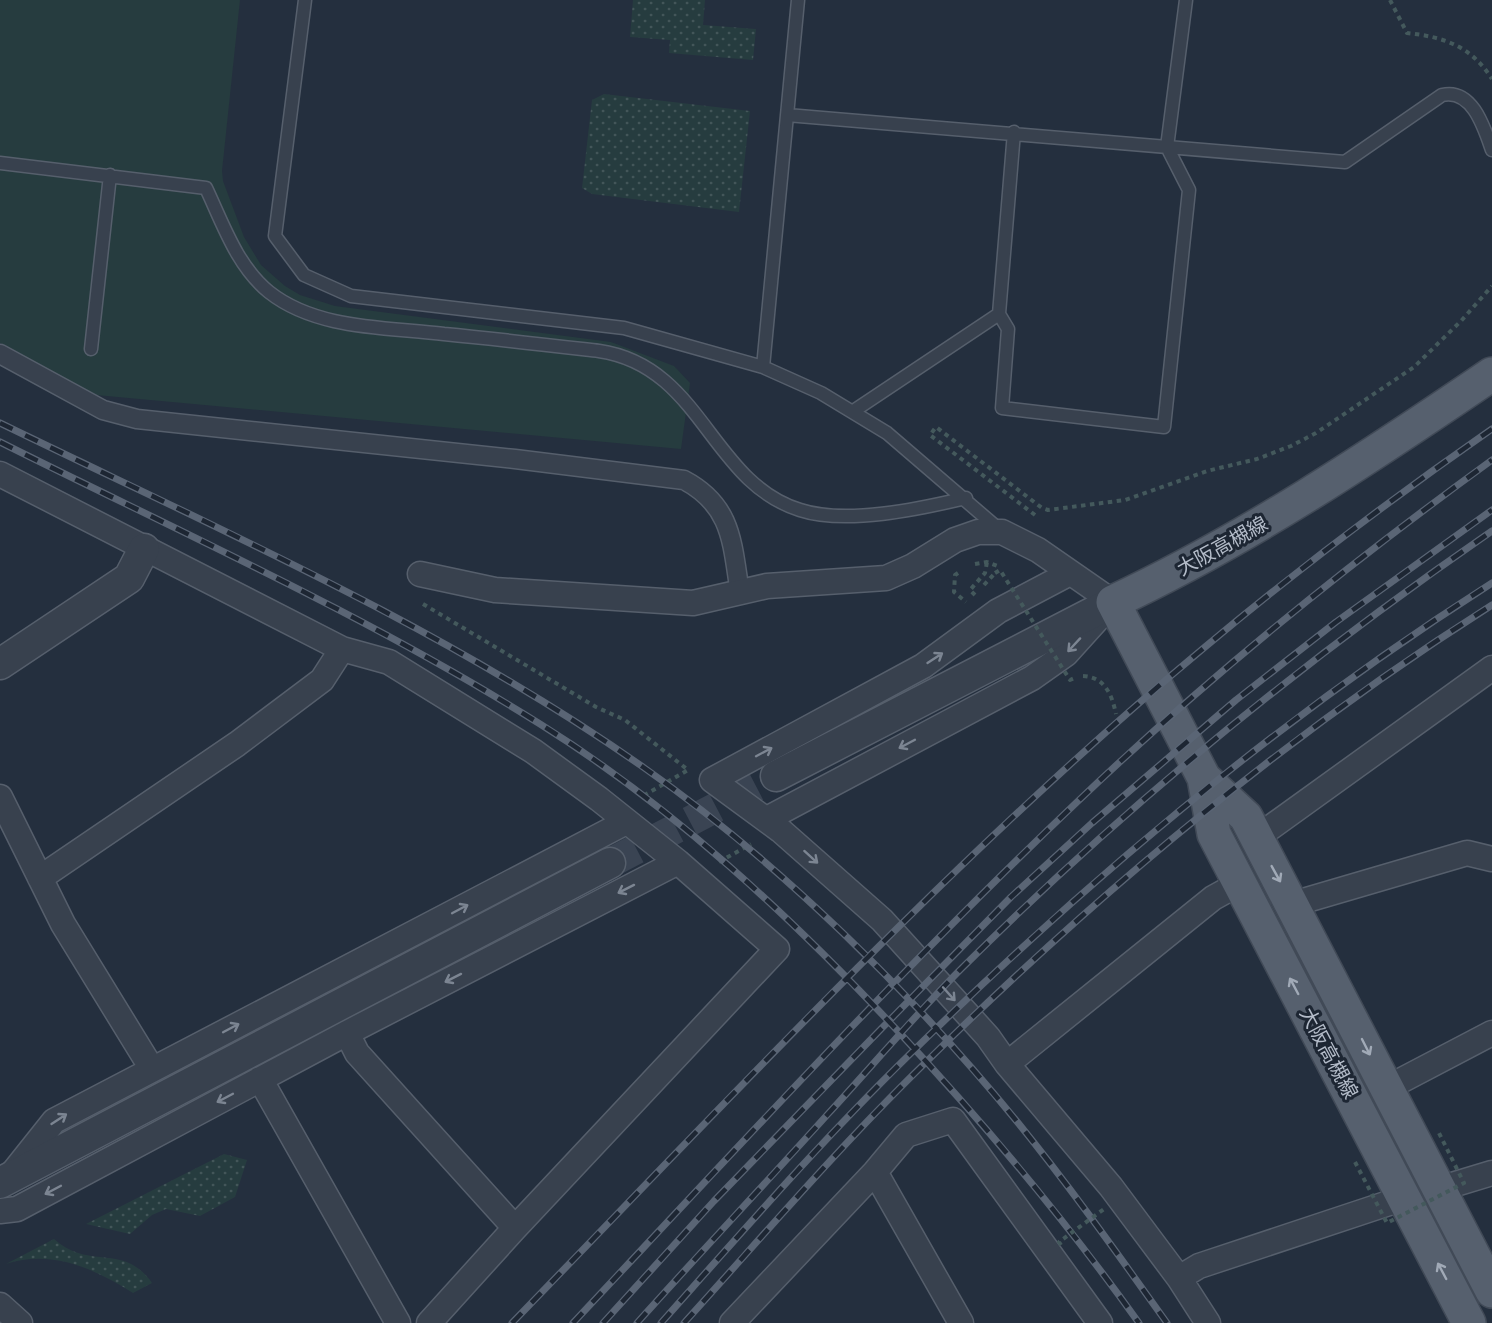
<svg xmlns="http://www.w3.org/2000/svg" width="1492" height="1323" font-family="Poppins,'Noto Sans JP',sans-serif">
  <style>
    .grass { fill: url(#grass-dots) }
    .pitch { fill: #263c3f }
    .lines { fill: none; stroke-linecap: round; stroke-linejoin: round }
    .tertiary-tunnel { stroke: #3a4453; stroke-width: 30; stroke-dasharray: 30 15; stroke-linecap: butt }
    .service-casing { stroke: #565f6c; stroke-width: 15 }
    .pedestrian-casing { stroke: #565f6c; stroke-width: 21 }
    .minor-casing { stroke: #565f6c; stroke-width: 27 }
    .tertiary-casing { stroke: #565f6c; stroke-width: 33 }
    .primary-casing { stroke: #414a57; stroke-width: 36 }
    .path { stroke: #44595c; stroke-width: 4; stroke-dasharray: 4.5 4.5; stroke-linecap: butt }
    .service { stroke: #38414e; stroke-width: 12 }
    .pedestrian { stroke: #38414e; stroke-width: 18 }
    .minor { stroke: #38414e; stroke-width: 24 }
    .tertiary { stroke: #38414e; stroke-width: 30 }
    .primary { stroke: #56606e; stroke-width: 33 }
    .rail-casing { stroke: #5a6575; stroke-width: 7 }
    .rail { stroke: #1d2633; stroke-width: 4.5; stroke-dasharray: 14; stroke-linecap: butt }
    .path-bridge { stroke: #44595c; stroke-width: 4; stroke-dasharray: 4.5 4.5; stroke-linecap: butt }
    .oneway { stroke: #7c8592 }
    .oneway2 { stroke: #a1aab7 }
    .labels { text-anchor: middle; stroke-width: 6; stroke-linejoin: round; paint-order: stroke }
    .street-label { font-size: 20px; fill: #b4bcc9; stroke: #1d2633 }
  </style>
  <defs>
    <pattern id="grass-dots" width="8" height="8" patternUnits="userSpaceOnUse" patternTransform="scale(1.5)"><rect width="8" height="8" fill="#263c3f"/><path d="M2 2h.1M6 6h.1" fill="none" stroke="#435659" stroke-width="1.8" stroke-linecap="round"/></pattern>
  </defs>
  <rect width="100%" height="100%" fill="#242f3e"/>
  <path class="grass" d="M 633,0 L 705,0 L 703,25 L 756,29 L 753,60 L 669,53 L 670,40 L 630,37 Z
    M 604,94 L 750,111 L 739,212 L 592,194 L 582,188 L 592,100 Z
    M 224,1154 L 247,1160 L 235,1197 L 200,1216 L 166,1209 L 152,1215 L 130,1234 L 86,1224 Z
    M 54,1239 C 89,1271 124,1242 152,1283 L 133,1293 C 95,1269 52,1249 6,1264 Z"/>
  <path class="pitch" d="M 0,0 L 240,0 L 222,171 L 223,181 L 244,237 L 261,265 L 285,286 L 300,295 L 335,306 L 611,342 L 674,366 L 690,383 L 681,449 L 96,395 L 0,343 Z"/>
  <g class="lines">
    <path class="tertiary-tunnel" d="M 610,863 L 776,776"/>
    <g class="service-casing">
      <path id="service" d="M 305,0 L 275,236 L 304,275 L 351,296 L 624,328 L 763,367 L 821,393 L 887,433 L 1001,531
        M 787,115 L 1345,162 L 1442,95 C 1472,88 1484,127 1492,150
        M 1014,132 L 999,314 L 1008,329 L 1002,408 L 1164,427 L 1189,190 L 1167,147 L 1186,0
        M 0,163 L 206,188 C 223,224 237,266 269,292 C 317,330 387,327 444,334 C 496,339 547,345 599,351 C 702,366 710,482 800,510 C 846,525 919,509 966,498
        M 91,349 L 110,175
        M 763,367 L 798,0
        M 852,412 L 999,314"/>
    </g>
    <g class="pedestrian-casing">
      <path id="pedestrian" d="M 0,354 L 103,410 L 137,419 L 515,459 L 684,480 C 733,506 732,544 740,593"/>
    </g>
    <g class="minor-casing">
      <path id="minor" d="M 0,474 L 342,649 L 389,662 L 533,751 L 599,799 L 678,862 L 777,949 L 515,1228 L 429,1323
        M 1070,573 L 998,611 L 923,666 L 712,780 L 780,830 L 882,920 L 988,1037 L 1007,1064 L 1111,1187 L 1179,1278 L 1208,1323
        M 420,574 L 495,590 L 693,603 L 767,586 L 886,578 L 913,566 L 955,540 L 978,532 L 1002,532 L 1038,550 L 1113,602 L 1066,654 L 1032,678 L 767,819
        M 0,797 L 63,924 L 152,1069
        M 1256,838 L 1492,668
        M 40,878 L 237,744 L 322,680 L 342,649
        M 1293,904 L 1467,853 L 1492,859
        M 347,1033 L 357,1053 L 515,1228
        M 1007,1064 L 1213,898 L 1240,883
        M 260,1079 L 398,1323
        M 1387,1088 L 1492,1033
        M 875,1172 L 961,1323
        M 11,1175 L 54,1121 L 626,822
        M 1439,1189 L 1492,1173
        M 0,1211 L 17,1209 L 347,1033 L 678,862
        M 1179,1278 L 1199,1266 L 1404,1198
        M 0,1305 L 20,1323
        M 732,1323 L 875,1172 L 906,1135 L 953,1120 L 1100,1323"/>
    </g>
    <g class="tertiary-casing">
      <path id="tertiary" d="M 0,664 L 129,578 L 144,549
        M 776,776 L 1113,602
        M 0,1183 L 610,863"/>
    </g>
    <g class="primary-casing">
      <path id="primary" d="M 1204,778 L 1246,817 L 1492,1291
        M 1469,1323 L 1214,834 L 1204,778 L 1113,602 C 1247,539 1370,457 1492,374"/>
    </g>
    <path class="path" d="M 1390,0 L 1407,33 C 1444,37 1471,46 1492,79
      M 1035,515 L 930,435 L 936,427 L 1042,508 L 1048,510 L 1125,500 L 1207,471 L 1257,459 L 1291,446 L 1316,433 L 1414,367 L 1461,321 L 1492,286
      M 975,564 L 987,562 L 1000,567
      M 958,573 L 955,575 L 954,592 L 966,602
      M 984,585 L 995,573
      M 975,595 L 970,590 L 985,573 L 987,562
      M 423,604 L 596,707 L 625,720 L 688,770 L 641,797
      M 1083,676 C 1105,677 1112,695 1116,714
      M 719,862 L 751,844"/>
    <use href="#service" class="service"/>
    <use href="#pedestrian" class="pedestrian"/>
    <use href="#minor" class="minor"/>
    <use href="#tertiary" class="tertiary"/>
    <use href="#primary" class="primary"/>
    <g class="rail-casing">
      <path id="rail" d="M 0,423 C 218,529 443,627 643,767 C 778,861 915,996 1019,1124 C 1071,1188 1119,1256 1167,1323
        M 0,442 C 182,533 368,616 540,724 C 673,807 789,915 896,1029 C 984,1123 1064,1218 1139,1323
        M 512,1323 C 736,1092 957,853 1205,647 C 1297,570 1394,497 1492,429
        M 573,1323 C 738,1147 901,969 1076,803 C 1206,679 1347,565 1492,460
        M 603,1323 L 714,1201 L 881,1029 L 1011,897 L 1092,823 L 1236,700 L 1336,622 L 1492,510
        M 637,1323 C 700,1253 764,1185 827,1115 C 872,1066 915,1015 962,968 C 1125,806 1303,661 1492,531
        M 661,1323 C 742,1232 822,1140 909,1055 C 1087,880 1281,717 1492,583
        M 684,1323 C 762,1237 838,1148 921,1067 C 1095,895 1285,736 1492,605"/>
    </g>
    <use href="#rail" class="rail"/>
    <path class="path-bridge" d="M 995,573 L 1000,570 L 1070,680 L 1077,677
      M 1355,1162 L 1387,1223 L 1464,1183 L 1439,1133
      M 1061,1245 L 1059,1242 L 1104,1209 L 1105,1211"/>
  </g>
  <defs><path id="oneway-shaft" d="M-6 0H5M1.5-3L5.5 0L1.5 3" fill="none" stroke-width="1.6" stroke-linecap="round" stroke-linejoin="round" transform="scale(1.5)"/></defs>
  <g class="oneway">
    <use href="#oneway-shaft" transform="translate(1074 645) rotate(133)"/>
    <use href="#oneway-shaft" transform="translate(935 658) rotate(-33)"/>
    <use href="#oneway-shaft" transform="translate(907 744) rotate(152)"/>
    <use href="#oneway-shaft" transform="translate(764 752) rotate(-28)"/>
    <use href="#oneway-shaft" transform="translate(811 857) rotate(42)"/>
    <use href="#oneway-shaft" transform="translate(626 889) rotate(153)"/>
    <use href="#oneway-shaft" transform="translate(460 909) rotate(-28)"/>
    <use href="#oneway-shaft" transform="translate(453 978) rotate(153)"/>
    <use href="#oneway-shaft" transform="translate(949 994) rotate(48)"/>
    <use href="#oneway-shaft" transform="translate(231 1028) rotate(-28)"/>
    <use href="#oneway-shaft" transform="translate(225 1098) rotate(152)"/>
    <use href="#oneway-shaft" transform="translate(59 1119) rotate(-33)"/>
    <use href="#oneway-shaft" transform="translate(53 1190) rotate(152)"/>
  </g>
  <g class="oneway2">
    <use href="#oneway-shaft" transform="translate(1276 874) rotate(61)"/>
    <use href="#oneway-shaft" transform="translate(1294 986) rotate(-118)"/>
    <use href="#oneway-shaft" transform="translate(1366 1047) rotate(63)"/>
    <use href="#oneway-shaft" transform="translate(1442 1271) rotate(-118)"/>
  </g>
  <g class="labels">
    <g class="street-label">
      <text transform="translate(1222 546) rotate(-29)" y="7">大阪高槻線</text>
      <text transform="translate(1329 1053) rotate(62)" y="7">大阪高槻線</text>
    </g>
  </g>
</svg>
